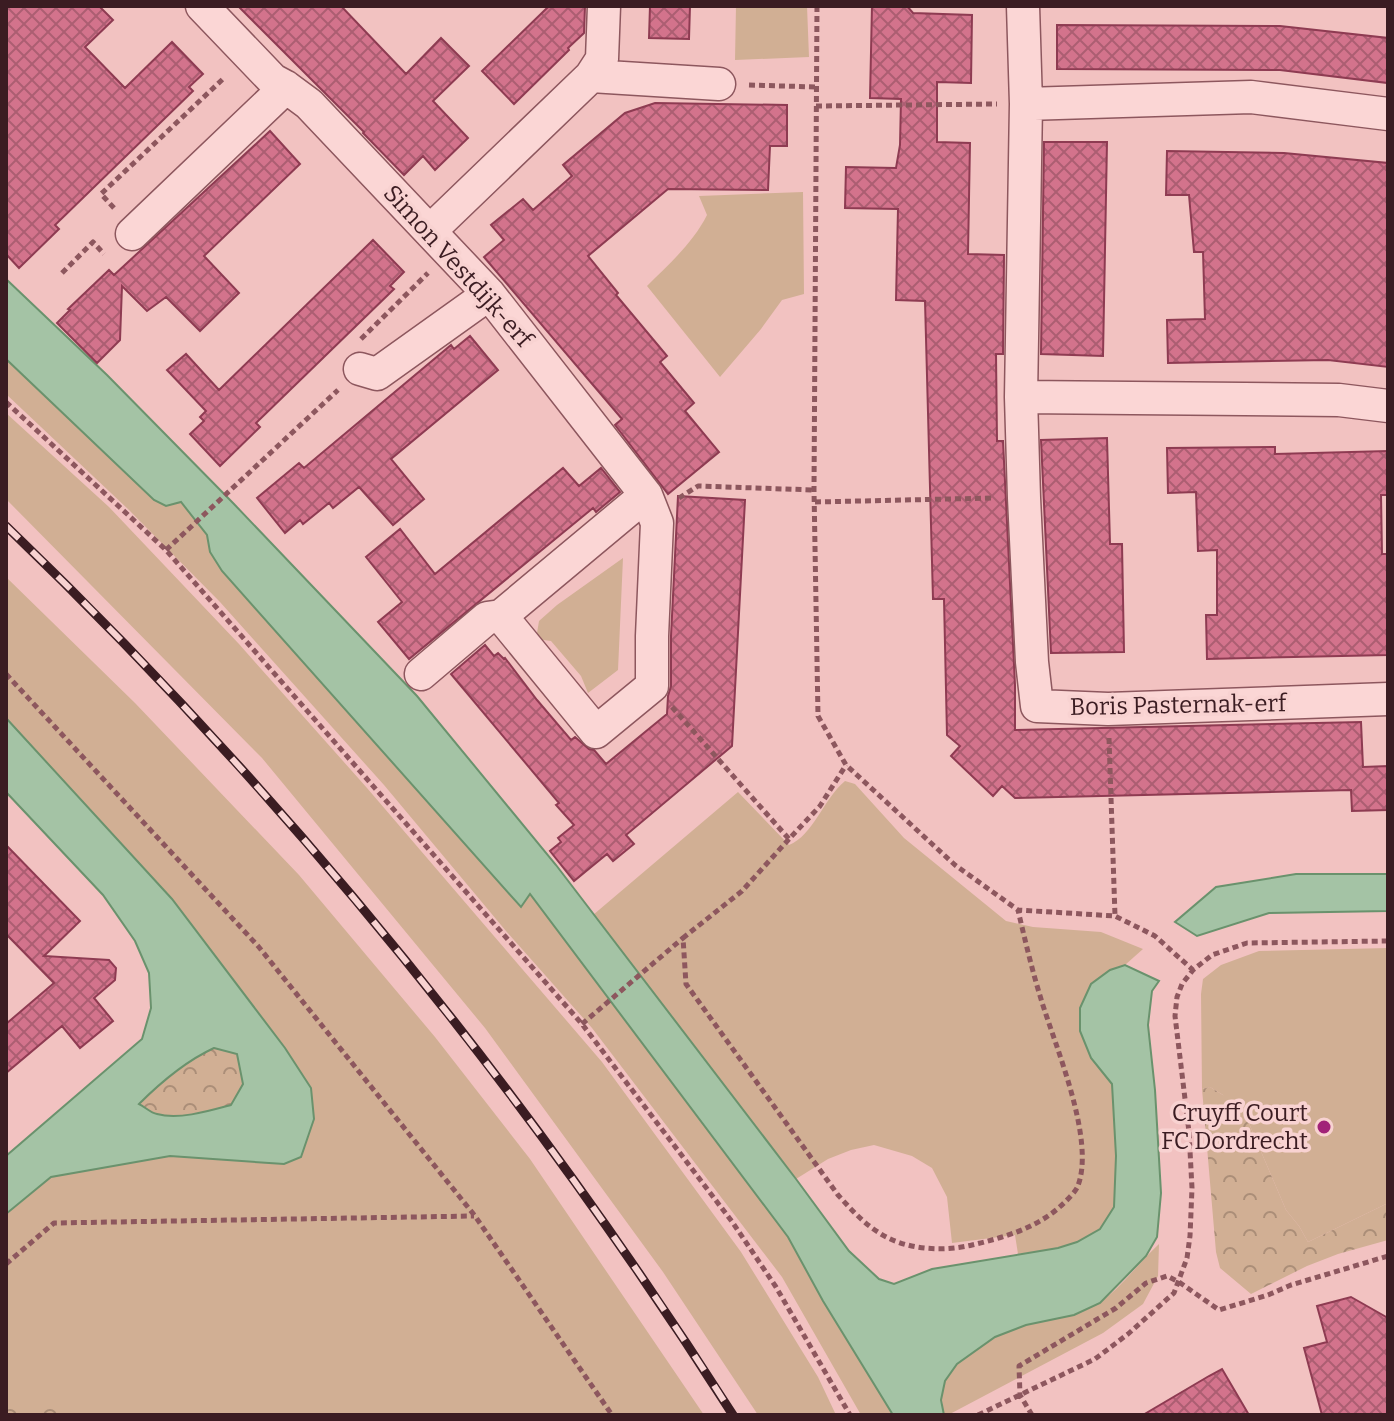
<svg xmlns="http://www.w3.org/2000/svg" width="1394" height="1421" font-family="Bitter,serif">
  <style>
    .green { fill: #d1af94 }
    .forest { fill: url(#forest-crowns) }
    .water { fill: #a4c3a5; stroke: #6a926d; stroke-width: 2; fill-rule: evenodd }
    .building { fill: url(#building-cross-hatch); stroke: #8e3b52; stroke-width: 2 }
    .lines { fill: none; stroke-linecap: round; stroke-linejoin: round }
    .minor-casing { stroke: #8d575e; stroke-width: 35 }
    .path { stroke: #8d575e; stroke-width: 5; stroke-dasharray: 6 4; stroke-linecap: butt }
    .minor { stroke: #fbd6d5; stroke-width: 32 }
    .rail-casing { stroke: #3b1c22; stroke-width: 9 }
    .rail { stroke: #f8d2d1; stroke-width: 6; stroke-dasharray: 18; stroke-linecap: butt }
    .poi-dot { fill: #a12278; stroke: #f8d2d1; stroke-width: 3 }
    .labels { text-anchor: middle; stroke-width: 7; stroke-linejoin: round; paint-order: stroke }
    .street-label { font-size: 24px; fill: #3b1c22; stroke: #f8d2d1 }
    .poi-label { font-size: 24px; fill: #3b1c22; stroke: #f8d2d1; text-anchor: end }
  </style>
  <defs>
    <pattern id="forest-crowns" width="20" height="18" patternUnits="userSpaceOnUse" patternTransform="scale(2)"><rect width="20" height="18" fill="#d1af94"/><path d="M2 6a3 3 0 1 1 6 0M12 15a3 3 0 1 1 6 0" fill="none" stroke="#ab8e78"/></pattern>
    <pattern id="building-cross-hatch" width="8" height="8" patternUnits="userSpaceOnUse" patternTransform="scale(2)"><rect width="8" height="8" fill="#d3738c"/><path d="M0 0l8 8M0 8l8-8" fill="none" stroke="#ac5e72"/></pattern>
  </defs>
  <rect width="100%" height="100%" fill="#f2c2c1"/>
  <path class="green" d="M 736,6 L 807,6 L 809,57 L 735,60 Z
    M 803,192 L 804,294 L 782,300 L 761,329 L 720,377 L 647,286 C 669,264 693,243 707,215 L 699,196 Z
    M 6,359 L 154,500 L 181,502 L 207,535 L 210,552 L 222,571 L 520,906 L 530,894 L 788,1237 L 823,1301 L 893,1415 L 861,1415 L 782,1277 L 592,1028 L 506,931 L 384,785 L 220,602 L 129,510 L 6,394 Z
    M 6,413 L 109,507 L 239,644 L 367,788 L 602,1062 L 741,1252 L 818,1377 L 836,1415 L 758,1415 L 663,1272 L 485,1028 L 262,758 L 6,499 Z
    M 623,558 L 618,670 L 588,693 L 581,676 L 551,641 L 536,639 L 539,621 L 557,605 Z
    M 6,577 L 135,703 L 299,875 L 435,1037 L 530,1159 L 704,1415 L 6,1415 L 6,1214 L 51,1177 L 171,1156 L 285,1164 L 301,1157 L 314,1119 L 311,1088 L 285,1048 L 172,899 L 6,718 Z
    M 845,781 L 855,784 L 904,838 L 1006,921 L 1033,927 L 1101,932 L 1143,949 L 1125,965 L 1110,970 L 1091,1058 L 1112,1084 L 1116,1156 L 1114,1207 L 1100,1229 L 1077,1242 L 1058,1248 L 1018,1254 L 1015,1235 L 952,1243 L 947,1197 L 932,1168 L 912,1156 L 874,1145 L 851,1150 L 828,1159 L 796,1179 L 593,915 L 738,792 L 789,845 C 813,836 824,798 845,781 Z
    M 1388,948 L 1388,1203 L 1308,1242 L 1299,1226 L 1286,1210 L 1248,1121 L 1223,1095 L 1210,1087 L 1202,1089 L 1201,994 L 1203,979 L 1221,965 L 1259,951 Z
    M 1159,1244 L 1158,1276 L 1143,1304 L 1103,1333 L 948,1415 L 944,1415 C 942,1403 940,1390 946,1379 C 961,1352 998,1333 1027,1325 C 1051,1318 1075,1317 1097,1304 C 1118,1292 1140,1261 1159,1244 Z"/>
  <path class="forest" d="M 214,1048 L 237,1053 L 243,1084 L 231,1105 C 212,1111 174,1121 155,1114 C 150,1112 144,1106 139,1103 C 163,1082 185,1062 214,1048 Z
    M 1210,1087 L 1223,1095 L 1228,1096 L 1248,1121 L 1286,1210 L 1299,1226 L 1308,1242 L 1388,1203 L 1388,1240 L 1338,1254 L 1307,1266 L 1251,1294 L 1220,1268 L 1216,1252 L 1202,1089 Z
    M 71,1404 L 72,1415 L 6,1415 L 6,1405 Z"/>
  <path class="water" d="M 6,279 L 107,375 L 233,503 L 417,696 L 556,865 L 796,1179 L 849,1251 L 879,1279 L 894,1284 L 932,1269 L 1058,1248 L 1077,1242 L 1100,1229 L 1114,1207 L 1116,1156 L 1112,1084 L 1091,1058 L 1080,1031 L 1080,1008 L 1091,984 L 1110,970 L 1125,965 L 1159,981 L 1152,991 L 1148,1025 L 1155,1090 L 1161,1193 L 1157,1237 L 1146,1256 L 1100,1303 L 1074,1315 L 1026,1325 L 995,1337 L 957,1364 L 945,1381 L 941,1400 L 944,1415 L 893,1415 L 823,1301 L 788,1237 L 530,894 L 521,907 L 222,571 L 210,552 L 207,535 L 181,502 L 166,506 L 154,500 L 6,359 Z
    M 6,718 L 172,899 L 285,1048 L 311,1088 L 314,1119 L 301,1157 L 284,1164 L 170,1156 L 51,1177 L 6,1214 L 6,1156 L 142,1039 L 151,1008 L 149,973 L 135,941 L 103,895 L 6,792 ZM 214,1048 L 237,1054 L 243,1084 L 231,1105 C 209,1111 179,1120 157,1114 C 151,1113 145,1107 139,1104 C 161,1082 186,1061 214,1048 Z
    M 1296,874 L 1388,874 L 1388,911 L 1269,913 L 1197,936 L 1175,922 L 1216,887 Z"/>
  <path class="building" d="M 6,6 L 99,6 L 113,20 L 85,47 L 125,88 L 172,42 L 203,74 L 189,87 L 193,91 L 55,225 L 59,229 L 19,268 L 6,254 Z
    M 238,6 L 341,6 L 406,74 L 441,38 L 469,66 L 433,101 L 468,138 L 435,170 L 423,156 L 404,175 L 363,133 L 364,132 Z
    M 549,6 L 585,6 L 584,33 L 568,48 L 569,50 L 514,104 L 482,71 Z
    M 650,6 L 690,6 L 689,39 L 649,38 Z
    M 872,6 L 907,6 L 913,13 L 972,15 L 971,83 L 937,82 L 937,142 L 970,143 L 968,254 L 1004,255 L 1003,354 L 996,354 L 997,441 L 1003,441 L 1015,685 L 1015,730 L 1361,722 L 1363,767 L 1388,766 L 1388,810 L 1352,811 L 1351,790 L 1015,798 L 1002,786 L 993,796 L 951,756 L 960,746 L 947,735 L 944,599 L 933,599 L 925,301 L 896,300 L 898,209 L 845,208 L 846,167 L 896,168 L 900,145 L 901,99 L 870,98 Z
    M 1057,25 L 1280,26 L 1388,38 L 1388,83 L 1280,70 L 1057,69 Z
    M 655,103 L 787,105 L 787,146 L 770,146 L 768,190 L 668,189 L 588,256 L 618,293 L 616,295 L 667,356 L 660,362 L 694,403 L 685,411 L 719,452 L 668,494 L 615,425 L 622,419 L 484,257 L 504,240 L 491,225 L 523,199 L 533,210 L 572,176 L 563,165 L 625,113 Z
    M 270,131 L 300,164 L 204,256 L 239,293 L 200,331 L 166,297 L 147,311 L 122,286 L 120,340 L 97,363 L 57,323 L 70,310 L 68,309 L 109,270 L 114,275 Z
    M 1044,142 L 1107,142 L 1103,356 L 1041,354 Z
    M 1167,151 L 1284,153 L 1388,163 L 1388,367 L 1328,360 L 1168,363 L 1167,320 L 1205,319 L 1203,252 L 1194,252 L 1189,195 L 1166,195 Z
    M 373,240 L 404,272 L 390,286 L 394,289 L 256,423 L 260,427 L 220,466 L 190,434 L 204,421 L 200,417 L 206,411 L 167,370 L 186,354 L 219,390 Z
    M 470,336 L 498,370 L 391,459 L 424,499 L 393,525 L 359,487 L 333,508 L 329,503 L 303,524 L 300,520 L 285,533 L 257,498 L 299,463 L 304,468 L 451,345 L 454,349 Z
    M 1107,438 L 1110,544 L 1122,544 L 1124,652 L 1051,653 L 1041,440 Z
    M 1275,447 L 1275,454 L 1388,451 L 1388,495 L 1381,495 L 1382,554 L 1388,554 L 1388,655 L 1207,659 L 1206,615 L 1217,615 L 1217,550 L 1198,551 L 1196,492 L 1168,493 L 1167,448 Z
    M 563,468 L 579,486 L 601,468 L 620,492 L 596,512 L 593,508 L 409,659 L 378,622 L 402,602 L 366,557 L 400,529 L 435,574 Z
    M 678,496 L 745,500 L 732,746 L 626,835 L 634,844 L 613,861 L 607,854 L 574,881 L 550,851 L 561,842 L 558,838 L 574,825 L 556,805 L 559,803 L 451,674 L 485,645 L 494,656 L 498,653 L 504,659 L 505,658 L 537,700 L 571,740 L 575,737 L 589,749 L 594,750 L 606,764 L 667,714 L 668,696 L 671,686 L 671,636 Z
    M 6,845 L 80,921 L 44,956 L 109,960 L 116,968 L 115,980 L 94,998 L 113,1021 L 80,1048 L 62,1026 L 6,1073 L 6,1024 L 54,983 L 6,934 Z
    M 1351,1297 L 1388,1318 L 1388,1415 L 1322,1415 L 1304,1348 L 1327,1342 L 1317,1306 Z
    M 1222,1369 L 1249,1415 L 1143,1415 L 1209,1376 Z"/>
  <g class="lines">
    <g class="minor-casing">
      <path id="minor" d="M 202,6 L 273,80 L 286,87 L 309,104 L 489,294 L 646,495 L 657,523 L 652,636 L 652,686 L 596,732 L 501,616 L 646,495
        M 1023,6 L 1026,104 L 1021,397 L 1024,498 L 1032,662 L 1037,706 L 1108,709 L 1388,699
        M 591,76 L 719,84
        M 1026,104 L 1251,97 L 1388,114
        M 430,231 L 591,76 L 602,59 L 604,6
        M 132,234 L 286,87
        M 360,369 L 377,374 L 489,294
        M 1021,397 L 1339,400 L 1388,406
        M 421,674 L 487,618 L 501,616"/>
    </g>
    <path class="path" d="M 817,6 L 814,490 L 818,716 L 846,765 L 955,865 L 1018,910 L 1115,916 L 1155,936 L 1193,970
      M 749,85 L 816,87
      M 816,106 L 997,104
      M 114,208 L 101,194 L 225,77
      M 62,273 L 93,242 L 104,254
      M 361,339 L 428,273
      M 6,402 L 166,550 L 582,1024 L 733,1223 L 776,1287 L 850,1415
      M 679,498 L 698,486 L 814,490
      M 815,502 L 994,498
      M 166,550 L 338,390
      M 6,674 L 258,946 L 475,1216 L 612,1415
      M 672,707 L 789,839 L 820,806 L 846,765
      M 1109,738 L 1115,916
      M 789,839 L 742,891 L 683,938 L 686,984 L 838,1195 C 850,1208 862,1222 878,1232 C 904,1250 942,1252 972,1245 C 1006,1237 1040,1227 1065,1202 C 1069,1198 1074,1193 1077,1188 C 1097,1142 1055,1046 1041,999 C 1032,970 1025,940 1018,910
      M 582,1024 L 683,938
      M 6,1264 L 54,1223 L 474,1216
      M 978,1415 L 1095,1359 L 1128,1334 L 1174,1293 L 1187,1258 L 1190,1236 L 1192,1188 L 1189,1132 L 1175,1016 L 1177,997 L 1182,984 L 1193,970 L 1212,955 L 1247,943 L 1388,941
      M 1032,1415 L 1020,1395 L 1019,1366 L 1116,1308 L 1146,1283 L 1167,1276 L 1179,1282 L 1219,1310 L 1268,1295 L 1291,1285 L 1388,1256"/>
    <use href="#minor" class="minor"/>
    <g class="rail-casing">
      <path id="rail" d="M 6,526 C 283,792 527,1092 733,1415"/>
    </g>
    <use href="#rail" class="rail"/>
  </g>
  <circle class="poi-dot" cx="1324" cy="1127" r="8"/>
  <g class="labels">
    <g class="street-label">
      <text transform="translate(458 266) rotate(48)" y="8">Simon Vestdijk-erf</text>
      <text transform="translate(1178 705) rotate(-1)" y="8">Boris Pasternak-erf</text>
    </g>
    <g class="poi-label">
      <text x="1308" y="1121">Cruyff Court<tspan x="1308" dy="28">FC Dordrecht</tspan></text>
    </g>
  </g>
  <rect width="1394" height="1421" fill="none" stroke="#3b1c22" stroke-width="16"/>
</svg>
